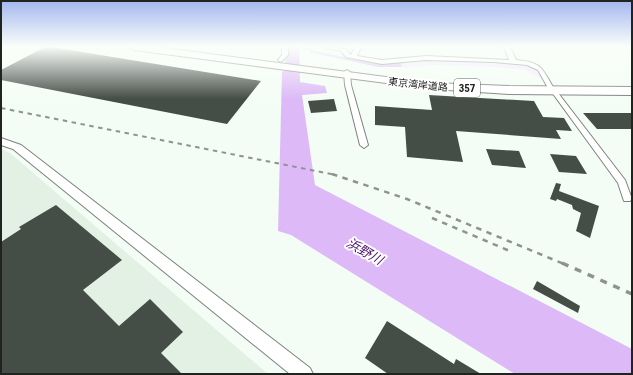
<svg xmlns="http://www.w3.org/2000/svg" width="633" height="375" font-family="'Roboto Condensed','Noto Sans JP',sans-serif">
  <style>
    .built { fill: #e2f1e4 }
    .green { fill: #f3e8fc }
    .water { fill: #ddbaf7 }
    .lines { fill: none; stroke-linecap: round; stroke-linejoin: round }
    .stream { stroke: #ddbaf7; stroke-width: 1.5 }
    .building { fill: #454d47 }
    .street-casing { stroke: #7b837c; stroke-width: 2 }
    .secondary-casing { stroke: #7b837c; stroke-width: 2 }
    .highway-casing { stroke: #7b837c; stroke-width: 2 }
    .street { fill: #fff; fill-rule: evenodd }
    .secondary { fill: #fff; fill-rule: evenodd }
    .highway { fill: #fff; fill-rule: evenodd }
    .rail-far2 { stroke: #8d948e; stroke-width: 2; stroke-dasharray: 4.5 4.5; stroke-linecap: butt }
    .rail-far1 { stroke: #8d948e; stroke-width: 2.5; stroke-dasharray: 5.5 5.5; stroke-linecap: butt }
    .rail { stroke: #8d948e; stroke-width: 3.5; stroke-dasharray: 7 7; stroke-linecap: butt }
    .labels { text-anchor: middle; stroke-width: 4; stroke-linejoin: round; paint-order: stroke }
    .far-street-label { font-size: 10px; fill: #202421; stroke: #fff }
    .shield { fill: #fff; stroke: #636664; stroke-width: 1 }
    .shield-label { font-size: 11px; font-weight: bold; fill: #202421 }
    .water-label { font-size: 13px; font-style: italic; fill: #4b1169; stroke: #fff }
  </style>
  <rect width="100%" height="100%" fill="#f4fdf5"/>
  <path class="built" d="M 1,149 L 10,153 L 268,374 L 1,374 Z"/>
  <path class="green" d="M 427,59 L 495,61 L 527,64 L 539,70 L 543,79 L 525,70 L 497,67 L 434,65 L 402,67 L 400,61 Z"/>
  <path class="water" d="M 286,47 L 299,47 L 300,82 L 325,86 L 327,93 L 302,95 L 315,185 L 632,349 L 632,374 L 515,374 L 291,235 L 278,231 L 282,72 L 285,70 Z
    M 311,50 L 377,64 L 400,61 L 402,67 L 378,67 L 309,52 Z"/>
  <g class="lines">
    <path class="stream" d="M 303,47 L 311,50"/>
  </g>
  <path class="building" d="M 45,47 L 51,47 L 261,81 L 227,124 L 1,80 L 1,70 Z
    M 429,95 L 534,101 L 543,117 L 564,118 L 572,131 L 556,130 L 561,139 L 456,131 L 463,162 L 407,157 L 405,127 L 375,125 L 375,106 L 432,110 Z
    M 334,99 L 337,111 L 311,113 L 308,101 Z
    M 583,113 L 632,113 L 632,129 L 597,129 Z
    M 486,149 L 519,151 L 526,168 L 492,165 Z
    M 550,154 L 576,156 L 587,174 L 559,172 Z
    M 556,183 L 561,184 L 559,191 L 599,206 L 590,238 L 576,231 L 581,213 L 573,209 L 572,205 L 557,199 L 556,201 L 550,199 Z
    M 56,205 L 122,260 L 83,290 L 119,326 L 150,299 L 183,332 L 161,353 L 182,374 L 1,374 L 1,242 L 21,229 L 19,227 Z
    M 537,281 L 580,306 L 578,313 L 533,289 Z
    M 387,321 L 454,364 L 456,359 L 481,374 L 388,374 L 365,358 Z"/>
  <g class="lines">
    <g class="street-casing">
      <path id="street" d="M 282,47 L 288,47 L 288,55 L 281,62 L 278,60 L 282,55 Z
        M 324,47 L 345,49 L 351,55 L 355,47 L 361,47 L 357,56 L 382,60 L 426,56 L 509,60 L 504,47 L 510,47 L 516,60 C 540,62 542,67 553,87 L 552,88 L 555,89 L 625,180 L 632,199 L 630,201 L 624,201 L 618,183 L 551,91 L 550,89 L 548,88 L 538,70 L 527,65 L 494,62 L 426,60 L 382,64 L 346,57 L 341,51 Z
        M 347,70 L 350,72 L 351,85 L 368,145 L 364,148 L 360,145 L 345,85 L 344,72 Z"/>
    </g>
    <g class="secondary-casing">
      <path id="secondary" d="M 1,138 L 21,145 L 310,368 L 313,374 L 290,374 L 13,149 L 1,145 Z"/>
    </g>
    <g class="highway-casing">
      <path id="highway" d="M 129,47 L 156,47 L 432,83 L 509,86 L 632,87 L 632,95 L 509,94 L 432,89 L 134,50 Z"/>
    </g>
    <use href="#street" class="street"/>
    <use href="#secondary" class="secondary"/>
    <use href="#highway" class="highway"/>
    <path class="rail-far2" d="M 1,108 L 336,175"/>
    <path class="rail-far1" d="M 332,174 L 407,199 L 564,264
      M 432,218 L 512,252"/>
    <path class="rail" d="M 562,263 L 632,294"/>
  </g>
  <linearGradient id="sky" x2="0" y2="1"><stop stop-color="#a3b6ee"/><stop offset="0.47" stop-color="#fafefa"/><stop offset="1" stop-color="#fafefa" stop-opacity="0"/></linearGradient>
  <rect width="633" height="99" fill="url(#sky)"/>
  <g class="labels">
    <g class="far-street-label">
      <text transform="translate(418 84) rotate(6)" y="4">東京湾岸道路</text>
    </g>
    <rect class="shield" x="454" y="79" width="26" height="18" rx="3"/>
    <g class="shield-label">
      <text x="467" y="92">357</text>
    </g>
    <g class="water-label">
      <text transform="translate(365 251) rotate(30)" y="5">浜野川</text>
    </g>
  </g>
  <rect width="633" height="375" fill="none" stroke="#202421" stroke-width="4"/>
</svg>
